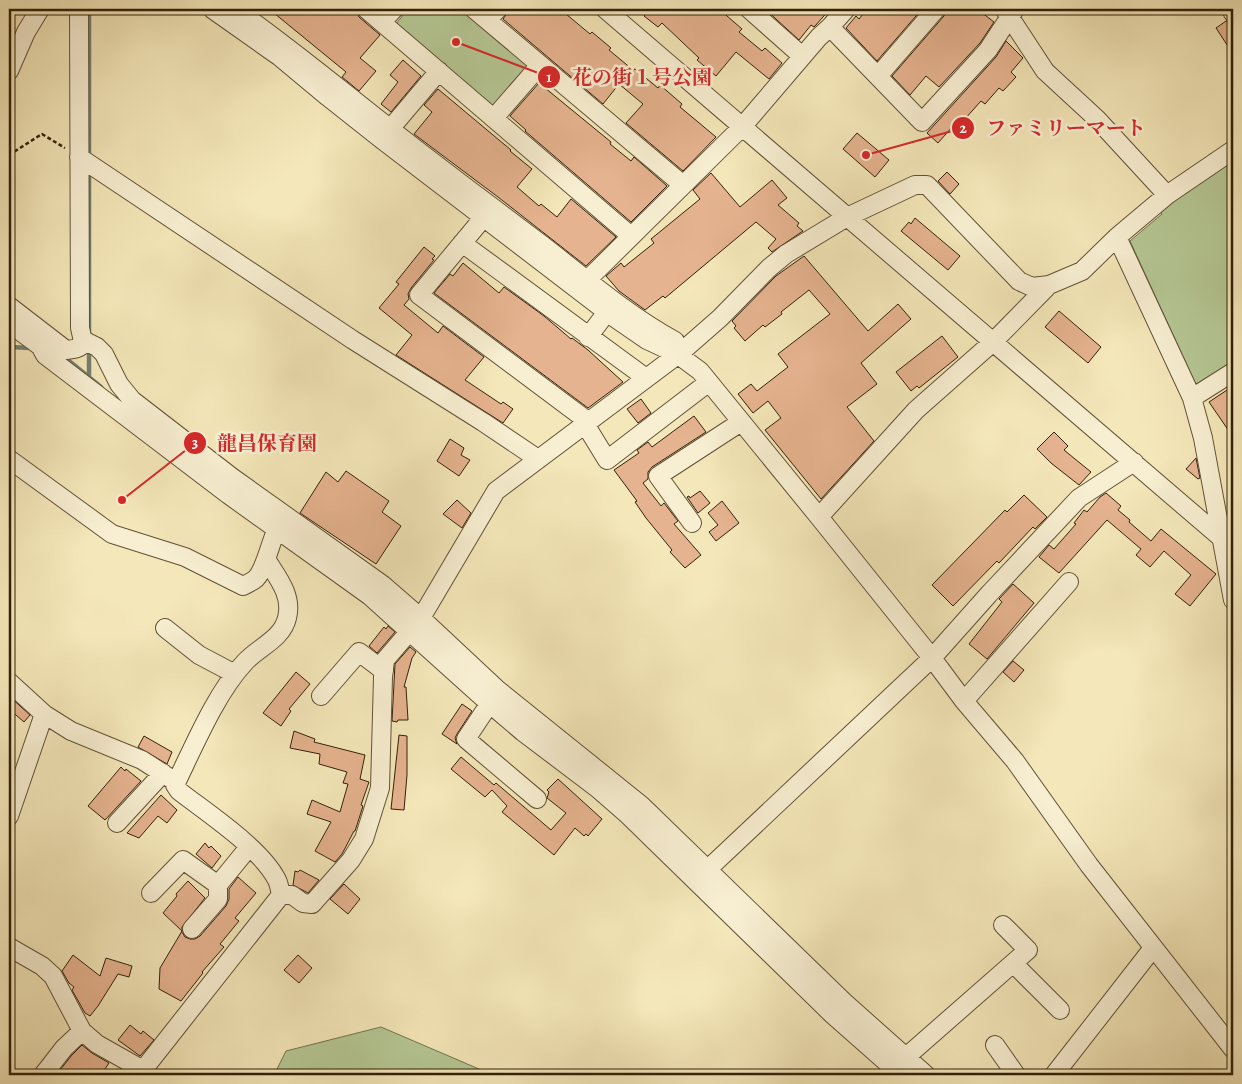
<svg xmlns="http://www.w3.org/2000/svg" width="1242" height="1084" font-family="Alegreya,'Noto Serif JP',serif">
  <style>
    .green { fill: #b5c794; stroke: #74744f }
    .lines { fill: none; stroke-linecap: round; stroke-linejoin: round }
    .stream { stroke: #737f72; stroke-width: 4.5 }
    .building { fill: #e5b38f; stroke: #32210a }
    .minor-casing { stroke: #625236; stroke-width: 20 }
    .path { stroke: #32210a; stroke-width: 2.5; stroke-dasharray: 4 2.5; stroke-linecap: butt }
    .minor { stroke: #f8efd2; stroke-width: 18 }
    .leader { fill: none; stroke: #d62828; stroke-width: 2 }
    .callout-dot { fill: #d62828; stroke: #f8efd2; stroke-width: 2 }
    .mark-label { font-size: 15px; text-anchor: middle; font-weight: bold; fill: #fff }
    .callout-label { font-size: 20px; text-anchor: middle; font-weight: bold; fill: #d62828; stroke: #f8efd2; stroke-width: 5; stroke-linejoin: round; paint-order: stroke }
  </style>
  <rect width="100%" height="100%" fill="#f4e7b9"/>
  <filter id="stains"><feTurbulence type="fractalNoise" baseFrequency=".004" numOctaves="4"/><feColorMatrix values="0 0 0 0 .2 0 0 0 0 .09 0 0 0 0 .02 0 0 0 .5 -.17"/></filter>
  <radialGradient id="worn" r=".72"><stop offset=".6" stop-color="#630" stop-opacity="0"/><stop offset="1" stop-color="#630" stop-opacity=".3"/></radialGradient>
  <path class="green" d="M 408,9 L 464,9 L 532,66 L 494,110 L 396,24 Z
    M 1230,166 L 1233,169 L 1233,366 L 1198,389 L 1130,241 L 1162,214 L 1160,210 L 1214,167 Z
    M 381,1027 L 493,1075 L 494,1075 L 274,1075 L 286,1051 Z"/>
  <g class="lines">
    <path class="stream" d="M 89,9 L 89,159
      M 89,169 L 89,334
      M 9,347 L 32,348
      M 89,349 L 89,377
      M 63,356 L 101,387"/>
  </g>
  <path class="building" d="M 269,9 L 356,9 L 359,17 L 380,35 L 360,58 L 376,71 L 359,91 L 342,77 L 346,72 Z
    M 508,9 L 560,9 L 590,34 L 592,32 L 611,48 L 609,50 L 633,70 L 635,69 L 658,88 L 660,85 L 682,104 L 680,107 L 716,137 L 683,171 L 626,123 L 643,104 L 619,84 L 603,104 L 503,19 L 508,12 Z
    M 650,9 L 719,9 L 742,29 L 739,32 L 762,51 L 765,48 L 782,63 L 769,79 L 736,52 L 716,76 L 697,60 L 699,58 L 662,23 L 658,27 L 644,16 Z
    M 765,9 L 830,9 L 815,26 L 814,27 L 811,25 L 799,40 Z
    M 867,9 L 922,9 L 877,61 L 846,28 L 856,16 L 859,19 Z
    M 946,9 L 977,9 L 994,22 L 980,43 L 939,87 L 926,76 L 910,95 L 892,76 L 944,16 Z
    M 1226,21 L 1231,23 L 1233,27 L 1233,54 L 1216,28 Z
    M 1006,41 L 1023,58 L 1011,72 L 1016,77 L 1003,91 L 999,88 L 985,104 L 981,101 L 956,129 L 953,126 L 938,143 L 927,133 L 996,57 Z
    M 403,60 L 421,76 L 391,112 L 381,104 L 398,82 L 390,75 Z
    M 539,83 L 611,142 L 610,144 L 631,161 L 634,157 L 667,186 L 631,222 L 525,131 L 526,130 L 510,116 Z
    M 438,89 L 511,150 L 510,151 L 532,169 L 517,187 L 539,206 L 541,204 L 557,217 L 571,199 L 616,237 L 586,266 L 498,197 L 414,134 L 432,112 L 424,105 Z
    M 857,133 L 889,160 L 875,177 L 843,149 Z
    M 947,172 L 959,184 L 950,194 L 938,181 Z
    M 711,173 L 740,207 L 772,180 L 787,198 L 778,205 L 799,223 L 797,226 L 803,231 L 772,252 L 768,248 L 776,239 L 756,222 L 665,298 L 663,296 L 645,310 L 619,291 L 606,276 L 621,263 L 624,267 L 654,243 L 651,239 L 700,199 L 693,190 Z
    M 915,218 L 960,256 L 948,270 L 901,231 L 909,222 L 911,224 Z
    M 424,247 L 435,256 L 432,259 L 434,260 L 411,288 L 408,294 L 409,299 L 404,305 L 438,333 L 443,326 L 484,357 L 465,380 L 501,404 L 503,402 L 513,409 L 503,423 L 396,355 L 412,335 L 379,308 L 399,284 L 396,282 Z
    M 804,256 L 868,331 L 898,304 L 911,319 L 861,363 L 877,384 L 847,407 L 874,441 L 821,499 L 765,430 L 781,418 L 768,401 L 753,413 L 738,394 L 751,384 L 757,391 L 788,367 L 778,354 L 830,314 L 809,290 L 781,312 L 782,314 L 765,327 L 763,325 L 745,341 L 734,328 L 736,326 L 732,321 L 776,276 Z
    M 463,263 L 499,293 L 504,287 L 544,316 L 571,339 L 572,338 L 588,350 L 623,382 L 588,408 L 434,293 L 450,274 L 453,276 Z
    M 1059,311 L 1101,347 L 1088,363 L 1045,327 Z
    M 942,336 L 958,357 L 919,388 L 917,386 L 911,391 L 896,372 Z
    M 1233,386 L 1233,437 L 1209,402 Z
    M 641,399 L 651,413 L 638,423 L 627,409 Z
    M 694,416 L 706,432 L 652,467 L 648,472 L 648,479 L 643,483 L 661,506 L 664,503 L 678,521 L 674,524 L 701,555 L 685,568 L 670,552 L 672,550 L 646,518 L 635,502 L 637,501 L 614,470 L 639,453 L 637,450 L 648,442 L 652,447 Z
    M 1054,432 L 1068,446 L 1064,450 L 1091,472 L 1079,485 L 1051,463 L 1037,449 Z
    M 450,439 L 464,448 L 461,455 L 470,460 L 459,476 L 437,461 Z
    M 1196,458 L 1200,478 L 1198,479 L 1186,469 Z
    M 346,471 L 389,501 L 382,512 L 401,526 L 376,564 L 300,513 L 326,472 L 338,482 Z
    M 700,491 L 710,503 L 698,513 L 687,497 L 689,496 L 690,498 Z
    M 1106,493 L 1121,506 L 1118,510 L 1130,520 L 1129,522 L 1151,541 L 1161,529 L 1216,574 L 1190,606 L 1175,594 L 1191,575 L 1164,551 L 1150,567 L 1136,555 L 1141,549 L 1107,520 L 1059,573 L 1039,557 L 1049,545 L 1054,549 L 1076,524 L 1074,523 L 1084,510 L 1087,512 L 1100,497 Z
    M 1024,495 L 1047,517 L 1035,529 L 1033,527 L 999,563 L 997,561 L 953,606 L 932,585 L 1005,510 L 1007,512 Z
    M 457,500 L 471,513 L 462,528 L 443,514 Z
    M 722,501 L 739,523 L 716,541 L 709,532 L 718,525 L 708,513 Z
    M 1013,584 L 1034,603 L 987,659 L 969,644 L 1002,602 L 999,599 Z
    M 388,626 L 395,632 L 377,653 L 369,646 L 384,627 L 386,629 Z
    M 410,647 L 416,652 L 412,658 L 404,687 L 406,687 L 408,720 L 398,720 L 397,722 L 392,721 L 395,664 Z
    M 1013,661 L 1024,670 L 1014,682 L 1003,672 Z
    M 296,672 L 310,684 L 289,709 L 291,711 L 281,726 L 263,713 Z
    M 9,696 L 30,715 L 24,722 L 9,709 Z
    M 462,704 L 472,711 L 457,734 L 455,738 L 457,744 L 442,734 Z
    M 294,731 L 315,739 L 314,742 L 365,755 L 360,779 L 369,782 L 361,805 L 363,806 L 355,831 L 354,831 L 342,854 L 335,862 L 315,851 L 331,822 L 307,814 L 312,800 L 340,812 L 348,784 L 343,783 L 347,772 L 319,764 L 320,754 L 290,748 Z
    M 399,735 L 407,736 L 407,775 L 404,810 L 391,809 Z
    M 144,736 L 172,752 L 167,764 L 138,747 Z
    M 461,757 L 494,785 L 496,783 L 551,830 L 566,813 L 547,798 L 549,792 L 547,790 L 558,779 L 602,819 L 588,836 L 586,834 L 584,836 L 575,828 L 554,855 L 502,812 L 507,806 L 492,790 L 485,797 L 451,769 Z
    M 121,767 L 125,771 L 126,769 L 141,781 L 105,820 L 88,806 Z
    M 161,795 L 177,810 L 167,823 L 158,816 L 139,838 L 127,833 Z
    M 205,843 L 209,848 L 211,846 L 221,856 L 212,868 L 196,854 Z
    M 300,870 L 319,880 L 308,893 L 293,885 L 295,871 L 298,872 Z
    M 238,877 L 256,893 L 235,918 L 239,921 L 220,944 L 224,947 L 202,972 L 203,973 L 181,1001 L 159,989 L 160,968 L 182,931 L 163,913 L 177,896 L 176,894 L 188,881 L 205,898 L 182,927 L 182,932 L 185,937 L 190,939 L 195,939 L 200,936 L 226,906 L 229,899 L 229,889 Z
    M 344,884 L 360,899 L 348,914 L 330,899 Z
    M 73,955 L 100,976 L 106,958 L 132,966 L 129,977 L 118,974 L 98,1006 L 90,1016 L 85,1013 L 72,990 L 74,987 L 69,983 L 62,971 Z
    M 298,955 L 312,968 L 299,983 L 284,970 Z
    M 130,1025 L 141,1034 L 143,1031 L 154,1040 L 140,1056 L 118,1040 Z
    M 82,1045 L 92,1053 L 109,1063 L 101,1075 L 56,1075 L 72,1055 Z"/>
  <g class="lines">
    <g class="minor-casing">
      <path id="minor" d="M 212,9 L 280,57 L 328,97 L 381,139 L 615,318 L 647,340 L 677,354 L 700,371 L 819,517 L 932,658 L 964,701 L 1015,761 L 1089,865 L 1233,1049
        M 235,9 C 288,46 337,87 388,127 C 438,167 490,205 541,244 C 585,278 626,314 675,341
        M 366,9 L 631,236
        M 474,9 L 683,185
        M 605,9 L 1233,548
        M 749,9 L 802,56
        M 1231,9 L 1233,13
        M 1005,10 L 1045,71 L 1097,119 L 1167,195
        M 487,20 L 498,9
        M 382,22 L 394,9
        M 830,27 L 922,122 L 988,50 L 1015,9
        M 9,71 L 26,32 L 40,9
        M 878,76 L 936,9
        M 494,118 L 540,65
        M 390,129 L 439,71
        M 79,157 L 353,340 L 483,422 L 538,459
        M 484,217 L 419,295 L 589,422
        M 1117,237 L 1192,398 L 1203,438 L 1233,600
        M 462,243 L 646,378
        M 579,288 L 742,127 L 819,37 L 830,27 L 846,9
        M 9,306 L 66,350 C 85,348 84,345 80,328 L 79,9
        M 9,323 L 40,346 L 45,355 L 229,495 L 370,596 L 490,704 L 523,732 L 597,788 L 628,815 L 833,1015 L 901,1075
        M 588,337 L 607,312
        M 83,340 L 97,347 L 104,354 L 119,384 L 132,400 L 233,478 L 383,585 L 421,618 L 498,690 L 641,805 L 844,1002 L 926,1075
        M 1192,398 L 1233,372
        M 585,424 L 607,460 L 709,382
        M 9,459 L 112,534 L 185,557 L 243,586 C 247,584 251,582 254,580 C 266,572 271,535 281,521
        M 819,517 L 916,410 L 993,342 L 1049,285
        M 692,523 L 658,476 L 741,422
        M 266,559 C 277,577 293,595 287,618 C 282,639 259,647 245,662 C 216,693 194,746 175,785 L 179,791 C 207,813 261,848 277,880 C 279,884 280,890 281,895
        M 165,628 L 199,655 L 235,674
        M 9,682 L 44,714 L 9,816
        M 496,694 L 466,739 L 537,799
        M 321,696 L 359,652 L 384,671
        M 964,701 L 1069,582
        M 44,714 L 71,731 L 142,760 L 176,782
        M 117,823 L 163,773
        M 708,869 L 932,658 L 989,594 L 1079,498 L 1134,462
        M 151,893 L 183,860 L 218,885 L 249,847
        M 192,929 L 218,899 L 218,885
        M 9,947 L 42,966 L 53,976 L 82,1031 L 97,1044 L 143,1070 L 281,895 L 292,895 L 303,903 L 312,904 L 351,860 L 364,839 L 380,788 L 383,677 L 385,660 L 421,618 L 496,491 L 680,353 L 720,318 L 769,268 L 786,254 L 847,217 L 915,185 L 927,185 L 1019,281 L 1032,287 L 1049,285 L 1082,271 L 1117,237 L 1167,195 L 1233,150
        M 1013,963 L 1060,1010
        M 995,1045 L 1016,1075
        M 906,1057 L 1028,950 L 1003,925
        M 43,1075 L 64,1048 L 82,1031
        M 1054,1075 L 1153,948"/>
    </g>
    <path class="path" d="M 9,155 L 42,134 L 65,148"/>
    <use href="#minor" class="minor"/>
  </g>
  <path class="leader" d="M456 42L549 77M866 155L963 128M122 500L195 443"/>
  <g class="callout-dot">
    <circle cx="456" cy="42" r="5"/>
    <circle cx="866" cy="155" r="5"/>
    <circle cx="122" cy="500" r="5"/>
    <circle cx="549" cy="77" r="12"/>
    <circle cx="963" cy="128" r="12"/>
    <circle cx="195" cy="443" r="12"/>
  </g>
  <g class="mark-label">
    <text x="549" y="82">1</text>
    <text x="963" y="133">2</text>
    <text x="195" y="448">3</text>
  </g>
  <g class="callout-label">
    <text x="642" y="84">花の街１号公園</text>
    <text x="1066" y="135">ファミリーマート</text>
    <text x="267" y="450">龍昌保育園</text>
  </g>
  <rect width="1242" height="1084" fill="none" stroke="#f4e7b9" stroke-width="30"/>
  <rect x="10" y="10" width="1222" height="1064" fill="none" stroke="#32210a" stroke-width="2.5"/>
  <rect x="15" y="15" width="1212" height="1054" fill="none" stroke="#32210a"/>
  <rect width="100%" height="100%" filter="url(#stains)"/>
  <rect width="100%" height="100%" fill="url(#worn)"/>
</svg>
